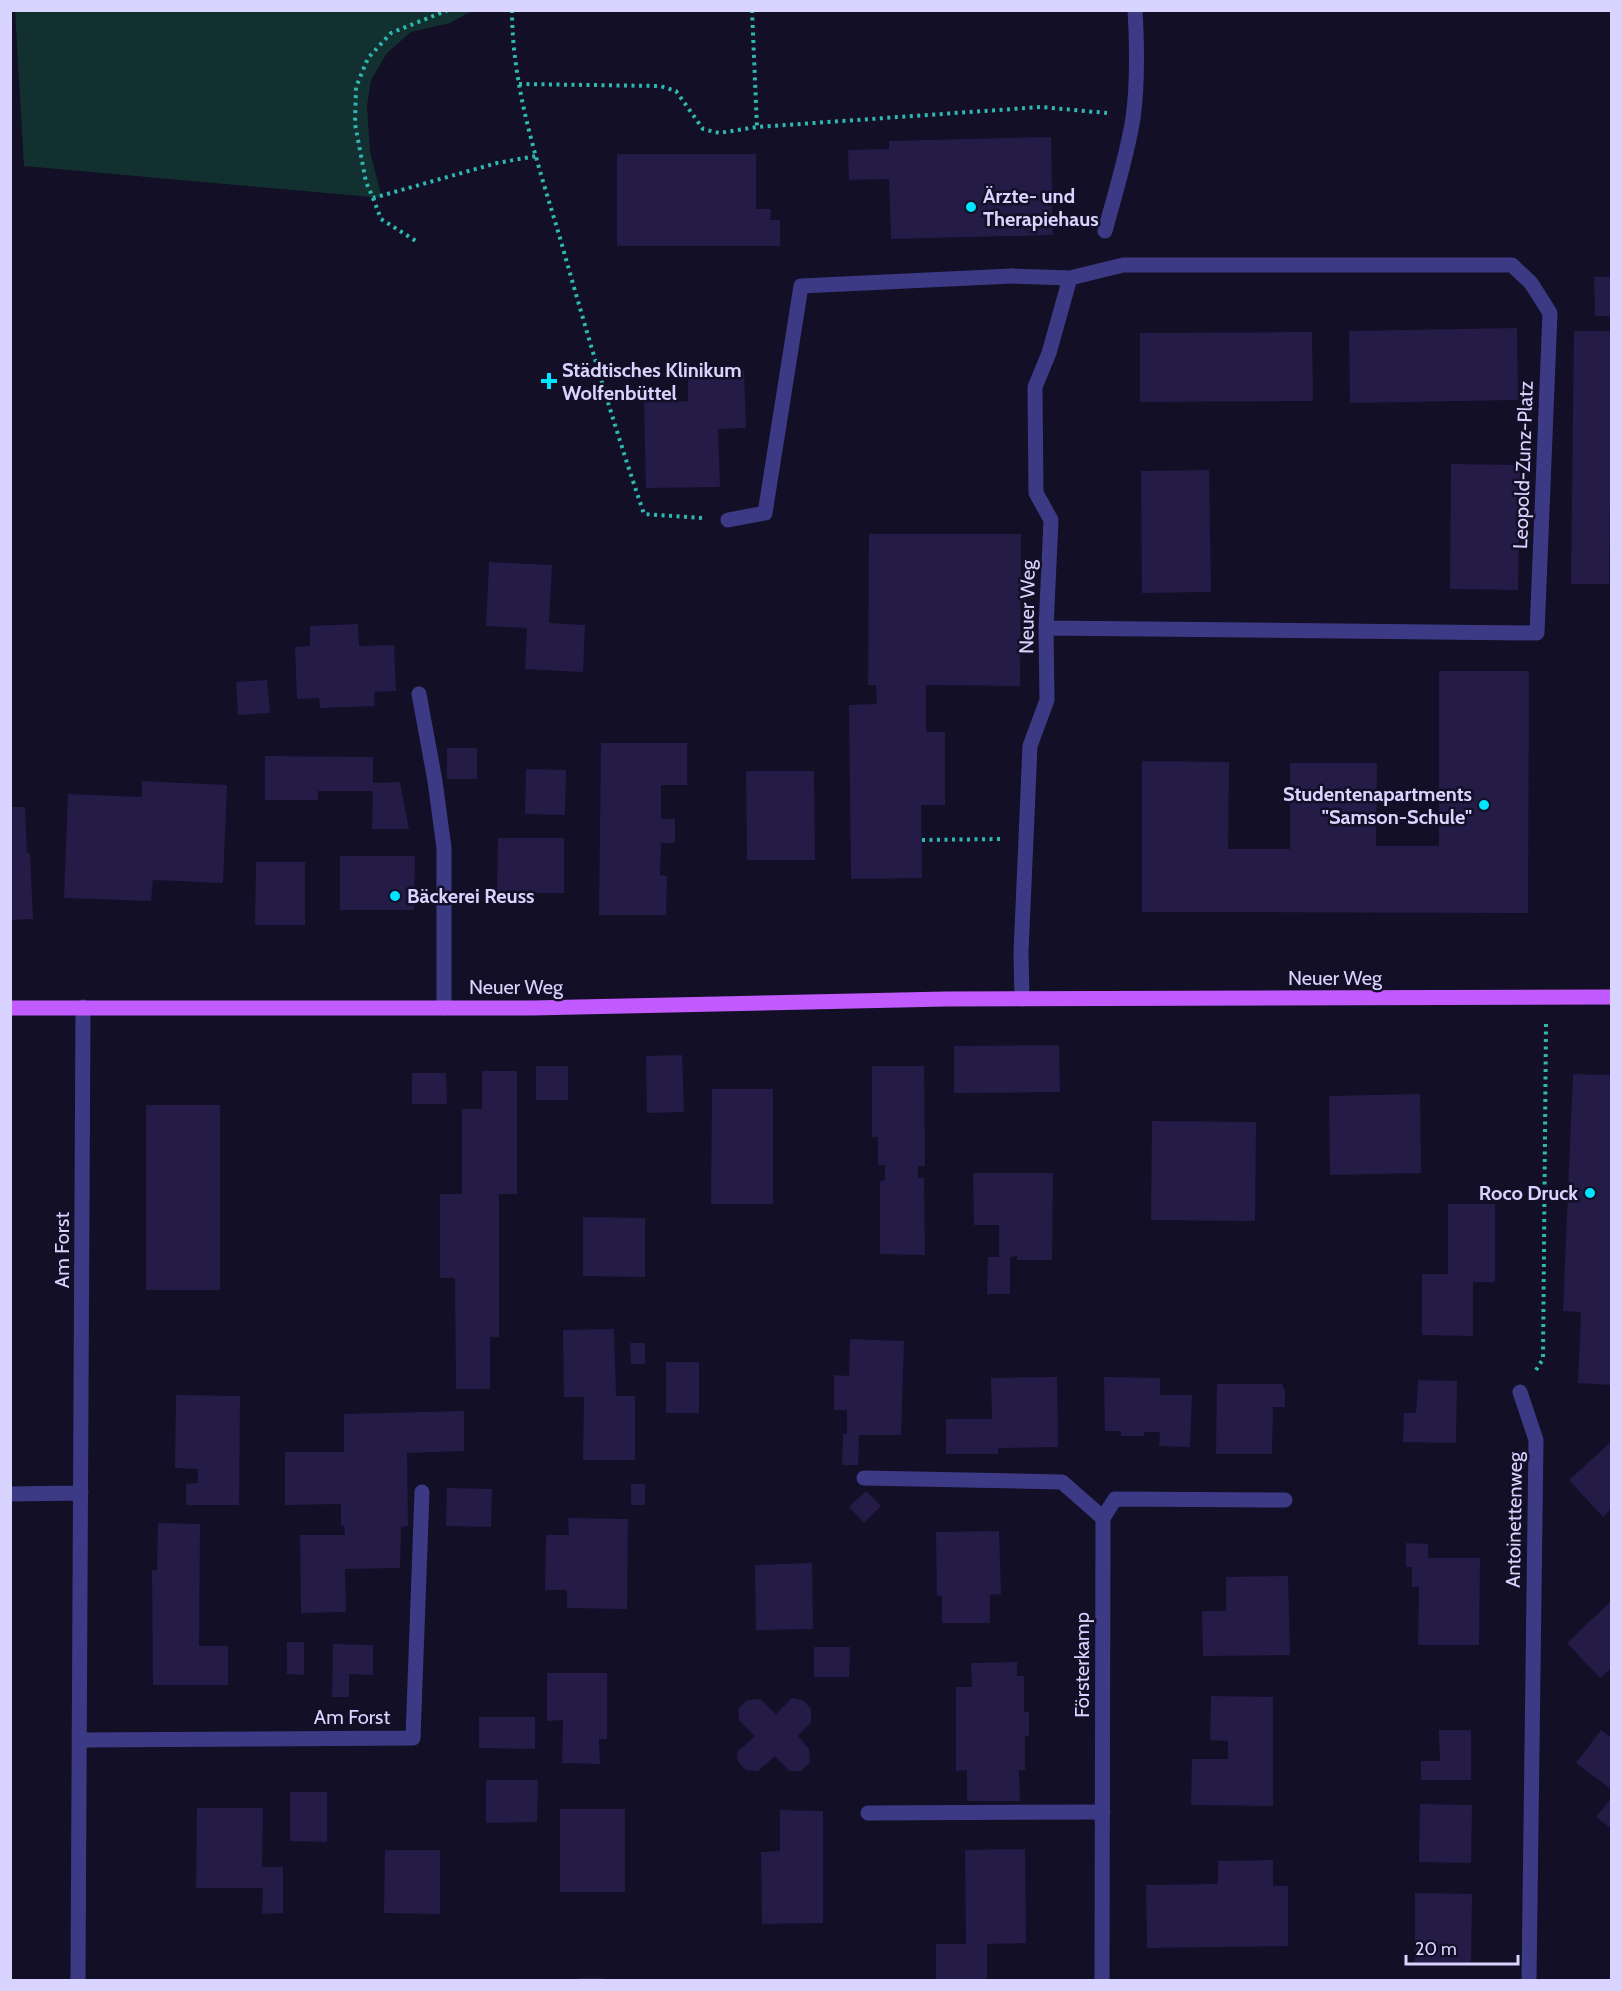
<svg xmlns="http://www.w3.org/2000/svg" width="1622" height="1991" font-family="Cabin,sans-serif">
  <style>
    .green { fill: #12302f }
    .building { fill: #241b47 }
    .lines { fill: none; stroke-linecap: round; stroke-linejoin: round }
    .path { stroke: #2fb8b0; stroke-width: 4; stroke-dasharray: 3 4.5; stroke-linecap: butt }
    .service { stroke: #3d3a85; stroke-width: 15 }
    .minor { stroke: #3d3a85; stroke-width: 15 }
    .primary { stroke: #c25bff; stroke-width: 15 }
    .poi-dot { fill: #00e5ff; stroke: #130f26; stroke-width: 2 }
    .labels { text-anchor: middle; stroke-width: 5; stroke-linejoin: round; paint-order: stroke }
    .poi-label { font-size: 20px; font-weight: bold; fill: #d9d4ff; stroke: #130f26; text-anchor: start }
    .street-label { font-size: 20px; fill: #d9d4ff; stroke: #130f26 }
  </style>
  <rect width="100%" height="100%" fill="#130f26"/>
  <path class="green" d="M 15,11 L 15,10 L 472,11 L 450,23 L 411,32 L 387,53 L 371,80 L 367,106 L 370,152 L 382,198 L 24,166 Z"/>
  <path class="building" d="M 1051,137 L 1053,235 L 891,239 L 889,179 L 849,180 L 848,150 L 889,149 L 889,141 Z
    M 617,154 L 756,154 L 756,209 L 771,209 L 770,220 L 780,220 L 780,246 L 617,246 Z
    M 1594,277 L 1612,277 L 1612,316 L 1595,316 Z
    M 1517,328 L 1518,400 L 1350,403 L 1349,331 Z
    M 1574,331 L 1612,331 L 1609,584 L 1571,584 Z
    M 1312,332 L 1313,401 L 1140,402 L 1140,333 Z
    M 744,371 L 746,428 L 718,429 L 720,487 L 646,488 L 644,402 L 688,401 L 688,373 Z
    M 1451,464 L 1520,465 L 1518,590 L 1450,589 Z
    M 1209,470 L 1211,592 L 1142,593 L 1141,471 Z
    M 869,534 L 1021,534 L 1020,686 L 926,685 L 926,732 L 945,732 L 945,805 L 921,805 L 922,878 L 851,879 L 849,705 L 877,704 L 876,685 L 868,685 Z
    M 489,562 L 552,565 L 549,623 L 585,625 L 583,672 L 525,669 L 527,628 L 486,626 Z
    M 358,624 L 359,646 L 394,645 L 396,691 L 374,692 L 375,706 L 320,708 L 319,698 L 297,699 L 295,647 L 310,646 L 310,626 Z
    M 1439,671 L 1529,671 L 1528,913 L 1142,912 L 1142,761 L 1229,762 L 1228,849 L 1290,849 L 1290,763 L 1377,763 L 1376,846 L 1439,846 Z
    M 267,680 L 270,713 L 238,715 L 236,682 Z
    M 601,743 L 687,743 L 687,785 L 661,785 L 661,819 L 675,819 L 675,843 L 661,843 L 660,875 L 667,876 L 666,915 L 599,915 Z
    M 447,748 L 477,748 L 477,779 L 447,779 Z
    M 265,756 L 373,757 L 373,783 L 400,782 L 409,829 L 372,829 L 373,791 L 318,791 L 318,800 L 265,800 Z
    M 526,769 L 566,770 L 565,815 L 525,814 Z
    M 746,771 L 814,771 L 815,860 L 747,860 Z
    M 142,781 L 227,785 L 223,883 L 153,880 L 151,901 L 64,898 L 68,794 L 142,797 Z
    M 10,807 L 25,807 L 27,853 L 30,853 L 33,919 L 10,920 Z
    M 498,838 L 564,838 L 564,893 L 497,893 Z
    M 340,856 L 415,856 L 414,910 L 340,910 Z
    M 256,862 L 305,862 L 305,925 L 255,925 Z
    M 1059,1045 L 1060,1092 L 954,1093 L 954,1046 Z
    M 682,1055 L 684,1112 L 647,1113 L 646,1056 Z
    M 536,1066 L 568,1066 L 568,1100 L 536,1100 Z
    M 872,1066 L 924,1066 L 925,1166 L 918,1166 L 918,1178 L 924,1178 L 925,1255 L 880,1254 L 880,1181 L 885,1180 L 885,1165 L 878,1165 L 878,1137 L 872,1137 Z
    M 482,1071 L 517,1071 L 517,1194 L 499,1194 L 499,1337 L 490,1337 L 490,1389 L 456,1389 L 455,1278 L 440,1278 L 440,1194 L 462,1194 L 462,1109 L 482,1109 Z
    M 412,1073 L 446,1073 L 447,1104 L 412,1104 Z
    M 1573,1074 L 1612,1075 L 1612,1385 L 1578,1383 L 1581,1312 L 1563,1311 Z
    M 712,1089 L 773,1089 L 773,1204 L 711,1204 Z
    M 1420,1094 L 1421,1173 L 1330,1175 L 1329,1096 Z
    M 146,1105 L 220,1105 L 220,1290 L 146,1290 Z
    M 1152,1121 L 1256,1122 L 1255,1221 L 1151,1220 Z
    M 973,1173 L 1053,1173 L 1052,1260 L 1017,1260 L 1017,1256 L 1010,1257 L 1010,1294 L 987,1294 L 988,1257 L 999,1257 L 999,1225 L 974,1225 Z
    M 1448,1204 L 1495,1204 L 1495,1282 L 1473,1282 L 1473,1336 L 1422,1335 L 1422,1274 L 1448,1274 Z
    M 583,1217 L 645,1218 L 645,1277 L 583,1276 Z
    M 614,1329 L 616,1396 L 635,1396 L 635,1460 L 583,1460 L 584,1397 L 564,1397 L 563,1330 Z
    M 850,1339 L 904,1341 L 901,1435 L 859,1435 L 858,1465 L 842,1465 L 843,1434 L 847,1434 L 847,1410 L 834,1410 L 834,1375 L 849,1376 Z
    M 630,1343 L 645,1343 L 645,1364 L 631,1364 Z
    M 666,1362 L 699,1362 L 699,1413 L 666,1413 Z
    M 1057,1377 L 1058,1447 L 998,1448 L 998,1454 L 946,1454 L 946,1419 L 992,1419 L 991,1378 Z
    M 1104,1377 L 1160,1378 L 1160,1395 L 1192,1395 L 1190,1447 L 1159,1446 L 1160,1432 L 1144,1432 L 1144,1436 L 1121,1436 L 1121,1431 L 1105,1431 Z
    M 1418,1380 L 1457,1381 L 1456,1443 L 1403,1442 L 1404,1413 L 1416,1413 Z
    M 1217,1384 L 1282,1384 L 1285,1391 L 1285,1407 L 1273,1407 L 1272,1454 L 1216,1454 Z
    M 176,1395 L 240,1396 L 239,1505 L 186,1505 L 186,1484 L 198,1483 L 198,1469 L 175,1468 Z
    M 464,1411 L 464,1451 L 407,1453 L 408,1526 L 401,1527 L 400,1568 L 345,1569 L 346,1612 L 301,1613 L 300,1535 L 345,1535 L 344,1526 L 341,1526 L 341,1504 L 285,1505 L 285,1452 L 344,1452 L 344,1414 Z
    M 1612,1441 L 1612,1508 L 1603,1517 L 1569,1480 Z
    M 631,1484 L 645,1484 L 645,1505 L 631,1505 Z
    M 447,1488 L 492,1489 L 491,1527 L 446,1526 Z
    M 866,1491 L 881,1506 L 864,1523 L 849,1507 Z
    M 568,1518 L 628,1519 L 627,1609 L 567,1608 L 567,1590 L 545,1590 L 546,1535 L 569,1535 Z
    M 158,1523 L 200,1524 L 199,1646 L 228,1646 L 228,1685 L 153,1685 L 152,1570 L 157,1570 Z
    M 999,1531 L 1001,1594 L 990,1595 L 990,1623 L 942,1623 L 942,1596 L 937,1596 L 936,1532 Z
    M 1406,1543 L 1428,1544 L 1428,1558 L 1480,1558 L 1479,1645 L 1418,1645 L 1419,1587 L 1412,1587 L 1412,1567 L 1406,1567 Z
    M 812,1563 L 813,1629 L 756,1630 L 755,1565 Z
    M 1288,1576 L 1290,1655 L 1203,1656 L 1202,1611 L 1226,1611 L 1226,1577 Z
    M 1612,1600 L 1612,1667 L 1600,1678 L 1567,1643 Z
    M 287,1642 L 304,1642 L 304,1675 L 287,1674 Z
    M 333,1644 L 373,1645 L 373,1675 L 349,1674 L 349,1697 L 332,1697 Z
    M 814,1647 L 850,1647 L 849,1677 L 814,1677 Z
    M 1017,1662 L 1017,1676 L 1024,1676 L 1024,1712 L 1029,1712 L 1029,1736 L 1025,1736 L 1025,1770 L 1019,1770 L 1020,1801 L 967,1801 L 967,1770 L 956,1771 L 956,1687 L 972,1687 L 971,1663 Z
    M 547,1673 L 607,1673 L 607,1739 L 599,1739 L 600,1764 L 562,1763 L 563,1720 L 547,1721 Z
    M 1211,1696 L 1273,1697 L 1273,1806 L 1191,1805 L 1192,1759 L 1228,1759 L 1228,1741 L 1210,1740 Z
    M 792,1698 L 803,1700 L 811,1709 L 811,1722 L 798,1736 L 809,1749 L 810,1762 L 801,1771 L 789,1771 L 775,1756 L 758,1771 L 746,1770 L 738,1762 L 737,1752 L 755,1736 L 739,1720 L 738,1709 L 747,1700 L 760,1699 L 776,1714 Z
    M 479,1717 L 535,1717 L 535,1749 L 479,1748 Z
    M 1439,1730 L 1471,1730 L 1471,1780 L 1421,1780 L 1421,1761 L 1440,1761 Z
    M 1601,1730 L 1612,1738 L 1612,1790 L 1576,1763 Z
    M 486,1780 L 538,1780 L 537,1822 L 486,1823 Z
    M 290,1792 L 327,1792 L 327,1842 L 290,1841 Z
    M 1612,1797 L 1612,1829 L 1596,1817 Z
    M 1420,1804 L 1472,1805 L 1471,1863 L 1419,1862 Z
    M 197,1808 L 263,1808 L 262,1867 L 283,1867 L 283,1913 L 262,1914 L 263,1888 L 196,1888 Z
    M 560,1809 L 625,1809 L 625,1892 L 560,1892 Z
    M 780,1810 L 823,1811 L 823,1923 L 762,1924 L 761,1852 L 780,1851 Z
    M 1025,1849 L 1026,1943 L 987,1944 L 987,1980 L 936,1980 L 936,1944 L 966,1944 L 965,1850 Z
    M 385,1850 L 440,1850 L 440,1914 L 384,1913 Z
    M 1273,1860 L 1273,1886 L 1288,1886 L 1288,1946 L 1147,1948 L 1146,1885 L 1218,1884 L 1218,1861 Z
    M 1415,1893 L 1472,1894 L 1471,1962 L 1415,1962 Z
    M 578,1978 L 602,1978 L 602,1980 L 578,1980 Z"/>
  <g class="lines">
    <path class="path" d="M 448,10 L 391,33 L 368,58 L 356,87 L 355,124 L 366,182 L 373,198 L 497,163 L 536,156
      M 512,10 C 512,88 538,164 560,238 C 586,330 613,423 644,514 L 703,518
      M 752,10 L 757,127
      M 519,84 L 660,86 L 676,91 L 703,129 L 719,133 L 757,127 L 1041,107 L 1107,113
      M 373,198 L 381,219 L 419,243
      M 922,840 L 1000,839
      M 1536,1370 L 1543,1359 L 1546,1023"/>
    <path class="service" d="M 1105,231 C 1115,194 1127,156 1133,118 C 1138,83 1137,45 1135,10
      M 728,520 L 765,513 L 801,286 L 1012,276
      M 419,694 L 435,781 L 444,848 L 444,1008
      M 864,1478 L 1062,1482 L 1103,1518
      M 80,1740 L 413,1738 L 422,1492
      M 868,1813 L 1103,1812"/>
    <path class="minor" d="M 1012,276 L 1070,278 L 1049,353 L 1035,387 L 1036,493 L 1051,520 L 1046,628 L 1047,700 L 1030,746 L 1021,953 L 1022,999
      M 1046,628 L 1537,633 L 1550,313 L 1531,283 L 1512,265 L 1123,265 L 1070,278
      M 1520,1392 L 1536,1440 L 1529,1980
      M 10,1494 L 81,1493
      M 78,1980 L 83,1007
      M 1102,1980 L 1103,1518 L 1115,1499 L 1285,1500"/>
    <path class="primary" d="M 10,1008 L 532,1008 L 946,999 L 1612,997"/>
  </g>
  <g class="poi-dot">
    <circle cx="971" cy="207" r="6"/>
    <path d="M546 372h6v6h6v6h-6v6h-6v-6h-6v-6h6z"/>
    <circle cx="1484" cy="805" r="6"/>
    <circle cx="395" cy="896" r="6"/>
    <circle cx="1590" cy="1193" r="6"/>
  </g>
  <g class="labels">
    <g class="poi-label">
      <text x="983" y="203">Ärzte- und<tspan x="983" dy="23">Therapiehaus</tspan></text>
      <text x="562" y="377">Städtisches Klinikum<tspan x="562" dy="23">Wolfenbüttel</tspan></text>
      <text x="1472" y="801" text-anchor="end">Studentenapartments<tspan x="1472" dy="23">"Samson-Schule"</tspan></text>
      <text x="407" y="903">Bäckerei Reuss</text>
      <text x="1578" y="1200" text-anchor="end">Roco Druck</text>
    </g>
    <g class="street-label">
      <text transform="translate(1523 465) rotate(-88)" y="7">Leopold-Zunz-Platz</text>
      <text transform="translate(1027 607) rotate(-89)" y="7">Neuer Weg</text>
      <text x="1335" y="985">Neuer Weg</text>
      <text x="516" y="994">Neuer Weg</text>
      <text transform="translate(62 1250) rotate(-90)" y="7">Am Forst</text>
      <text transform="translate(1514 1520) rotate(-89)" y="7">Antoinettenweg</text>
      <text transform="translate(1082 1665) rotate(-90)" y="7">Försterkamp</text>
      <text x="352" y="1724">Am Forst</text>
    </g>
  </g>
  <rect width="1622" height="1991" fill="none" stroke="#d9d4ff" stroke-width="24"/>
  <path d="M1406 1955v9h112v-9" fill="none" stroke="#d9d4ff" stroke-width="3"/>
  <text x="1415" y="1955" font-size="18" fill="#d9d4ff" stroke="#130f26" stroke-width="4.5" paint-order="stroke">20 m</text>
</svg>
